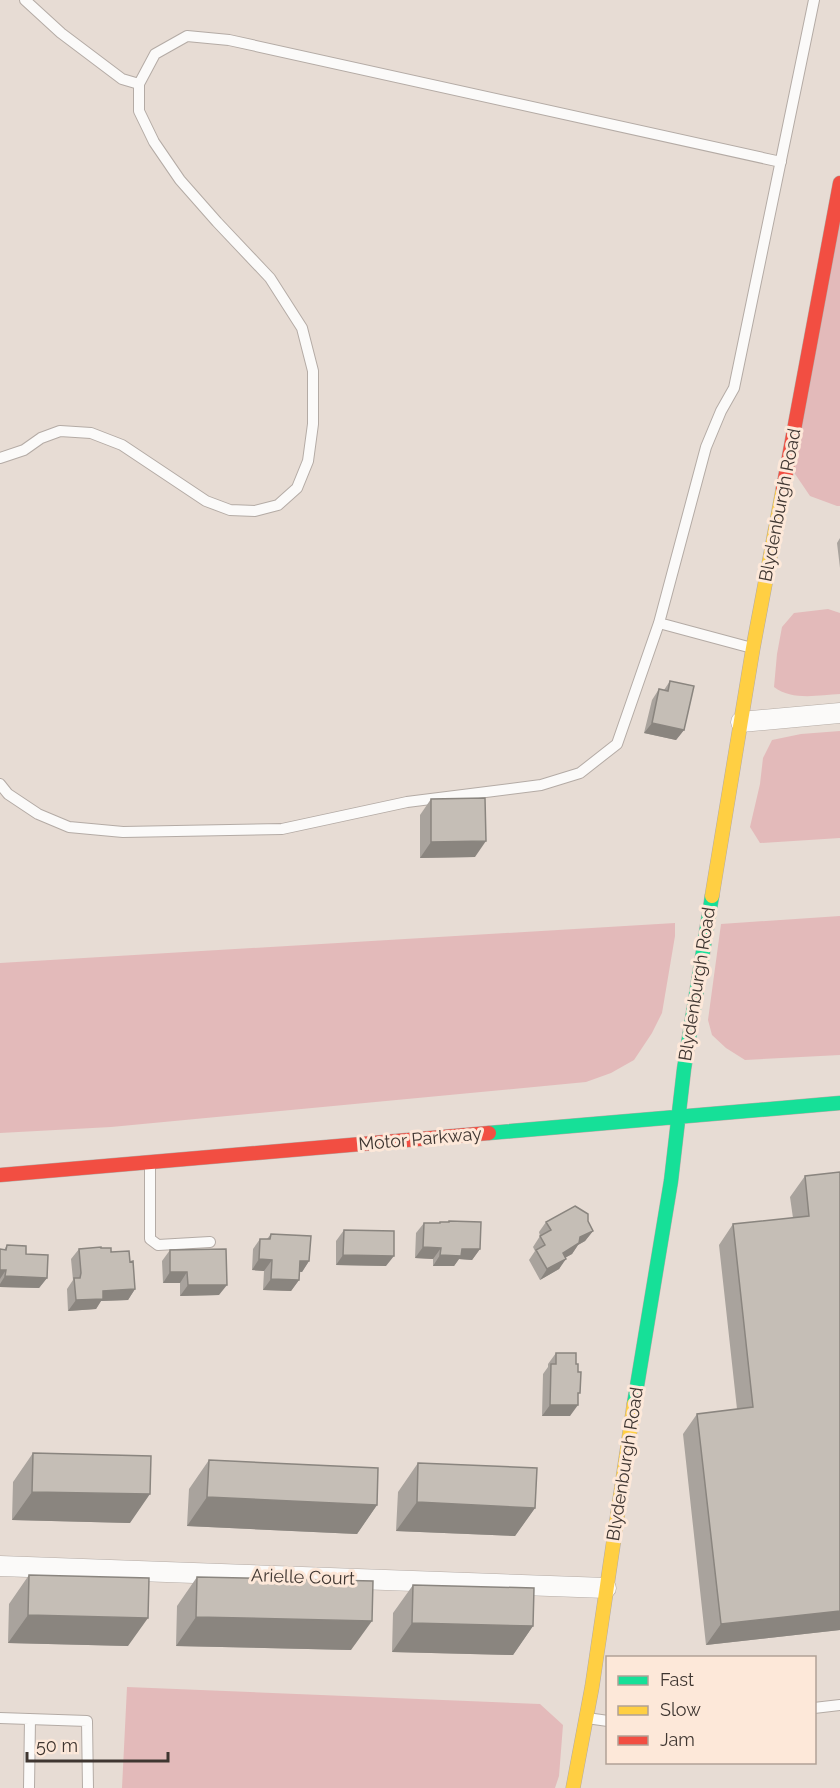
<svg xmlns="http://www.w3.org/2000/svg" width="840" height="1788" font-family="Raleway,sans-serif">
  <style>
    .green { fill: #e3baba }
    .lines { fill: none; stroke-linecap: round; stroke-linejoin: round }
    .lane-casing { stroke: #b4aba5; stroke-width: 12 }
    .street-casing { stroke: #b4aba5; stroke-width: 21 }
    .fast-casing { stroke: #b4aba5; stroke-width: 15 }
    .slow-casing { stroke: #b4aba5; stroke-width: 15 }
    .jam-casing { stroke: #b4aba5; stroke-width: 15 }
    .lane { stroke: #fbfaf9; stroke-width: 10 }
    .street { stroke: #fbfaf9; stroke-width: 20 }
    .fast { stroke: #16e098; stroke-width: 14 }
    .slow { stroke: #ffcf43; stroke-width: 14 }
    .jam { stroke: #f24e42; stroke-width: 14 }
    .wall { fill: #a9a39d }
    .shaded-wall { fill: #8a857f }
    .building { fill: #c5beb6; stroke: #8a857f; stroke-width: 1.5 }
    .labels { text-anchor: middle; stroke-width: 6; stroke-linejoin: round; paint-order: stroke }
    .street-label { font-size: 18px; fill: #3f3631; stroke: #fde8d9 }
  </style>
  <rect width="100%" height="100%" fill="#e7dcd4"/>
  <path class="green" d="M 840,221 L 840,506 L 837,506 L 810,496 L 791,468 Z
    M 828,609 L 840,613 L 840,694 C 819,695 792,701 774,687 L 777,654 L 782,627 L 794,613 Z
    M 840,731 L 840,838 L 760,843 L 750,827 L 760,784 L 763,758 L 772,740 L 801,734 Z
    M 840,916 L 840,1055 L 745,1060 L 726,1048 L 712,1035 L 708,1020 L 721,924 Z
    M 675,923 L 675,936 L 662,1013 L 652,1033 L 634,1060 L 611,1073 L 586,1082 L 111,1127 L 0,1133 L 0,963 Z
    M 127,1687 L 540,1704 L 563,1725 L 559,1776 L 555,1788 L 122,1788 Z"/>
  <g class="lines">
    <g class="lane-casing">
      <path id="lane" d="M 139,84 L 155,54 L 187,36 L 229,40 L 781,162
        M 0,458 L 24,450 L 41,438 L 60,431 L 91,433 L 122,445 L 206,501 L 230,510 L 255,511 L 278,505 L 297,488 L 308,461 L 313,424 L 313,371 L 302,328 L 270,278 L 217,222 L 180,180 L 154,142 L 139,111 L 139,84 L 122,79 L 61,33 L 25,0
        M 659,623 L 752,648
        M 0,784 L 8,794 L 38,814 L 69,827 L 123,832 L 282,829 L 407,802 L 541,785 L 580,773 L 617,744 L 659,623 L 706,447 L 721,411 L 734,388 L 814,0
        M 150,1163 L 150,1239 L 158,1245 L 210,1242
        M 814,1708 L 840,1705
        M 0,1718 L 87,1721 L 88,1788
        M 587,1718 L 608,1721
        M 29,1788 L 30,1719"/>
    </g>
    <g class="street-casing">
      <path id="street" d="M 741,722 L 840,713
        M 0,1566 L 606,1588"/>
    </g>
    <g class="fast-casing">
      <path id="fast" d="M 489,1133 L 840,1103
        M 634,1404 L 671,1181 L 684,1069 L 712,896"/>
    </g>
    <g class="slow-casing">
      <path id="slow" d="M 712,896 L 753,648 L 783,489
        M 573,1788 L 592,1687 L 634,1404"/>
    </g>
    <g class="jam-casing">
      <path id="jam" d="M 783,489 L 840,183
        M 0,1175 L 489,1133"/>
    </g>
    <use href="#lane" class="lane"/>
    <use href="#street" class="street"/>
    <use href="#fast" class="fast"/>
    <use href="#slow" class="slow"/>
    <use href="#jam" class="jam"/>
  </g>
  <path class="wall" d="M 840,538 L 840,568 L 837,543 Z
    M 670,681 L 684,730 L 676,740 L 644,733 L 652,700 L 659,689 L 664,690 Z
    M 431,799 L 475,857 L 420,858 L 420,815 Z
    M 840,1172 L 840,1630 L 706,1645 L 683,1434 L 697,1414 L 737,1409 L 719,1245 L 733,1224 L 793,1218 L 790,1197 L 805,1176 Z
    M 449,1221 L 480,1249 L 472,1260 L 459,1259 L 454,1266 L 433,1266 L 433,1259 L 415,1258 L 416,1233 L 424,1223 L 439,1223 L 440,1222 L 448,1222 Z
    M 588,1221 L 593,1231 L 585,1241 L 578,1245 L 572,1254 L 566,1257 L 559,1269 L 540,1280 L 529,1260 L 535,1251 L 533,1247 L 540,1236 L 539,1232 L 546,1222 Z
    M 344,1230 L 386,1266 L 336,1265 L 336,1241 Z
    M 271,1234 L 309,1261 L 302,1272 L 299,1272 L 299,1280 L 291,1291 L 263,1290 L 264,1271 L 252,1270 L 253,1249 L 260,1239 L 267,1239 Z
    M 7,1245 L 47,1278 L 39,1288 L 0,1287 L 0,1249 L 4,1250 Z
    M 101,1248 L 130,1262 L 135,1289 L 128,1300 L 101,1301 L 96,1309 L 68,1311 L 67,1289 L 73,1280 L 71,1259 L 79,1249 Z
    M 170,1250 L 219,1295 L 180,1296 L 180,1283 L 163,1283 L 162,1261 Z
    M 556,1353 L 576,1364 L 570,1416 L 542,1416 L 543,1374 L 548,1367 L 548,1364 Z
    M 33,1453 L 130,1523 L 12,1520 L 13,1482 Z
    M 209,1460 L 377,1505 L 357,1534 L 187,1526 L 189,1489 Z
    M 418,1463 L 535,1508 L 515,1536 L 396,1531 L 398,1492 Z
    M 29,1575 L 128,1646 L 8,1643 L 9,1604 Z
    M 197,1577 L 351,1650 L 176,1646 L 177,1606 Z
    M 413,1585 L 533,1626 L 513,1655 L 392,1652 L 393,1613 Z"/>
  <path class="shaded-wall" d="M 652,723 L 684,730 L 676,740 L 644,733 Z
    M 486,841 L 475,857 L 420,858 L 431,842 Z
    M 593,1231 L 585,1241 L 578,1245 L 572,1254 L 556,1263 L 563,1253 L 580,1237 Z
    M 423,1247 L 441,1248 L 433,1259 L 415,1258 Z
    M 462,1249 L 480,1249 L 472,1260 L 459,1259 L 454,1266 L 433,1266 L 440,1255 Z
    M 343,1255 L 394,1256 L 386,1266 L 336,1265 Z
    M 259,1259 L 272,1260 L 264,1271 L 252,1270 Z
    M 566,1259 L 559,1269 L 540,1280 L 547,1269 Z
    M 300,1261 L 309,1261 L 302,1272 L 292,1271 Z
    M 0,1270 L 6,1270 L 0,1279 Z
    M 170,1272 L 187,1272 L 180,1283 L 163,1283 Z
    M 5,1276 L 47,1278 L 39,1288 L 0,1287 L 0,1284 Z
    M 271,1279 L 299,1280 L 291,1291 L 263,1290 Z
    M 188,1285 L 227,1285 L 219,1295 L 180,1296 Z
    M 135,1289 L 128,1300 L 101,1301 L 96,1309 L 68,1311 L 76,1300 L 103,1291 Z
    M 550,1405 L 578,1405 L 570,1416 L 542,1416 Z
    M 32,1492 L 150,1494 L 130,1523 L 12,1520 Z
    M 207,1497 L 377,1505 L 357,1534 L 187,1526 Z
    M 417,1502 L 535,1508 L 515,1536 L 396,1531 Z
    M 840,1611 L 840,1630 L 706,1645 L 721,1624 Z
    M 28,1615 L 148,1618 L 128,1646 L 8,1643 Z
    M 196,1617 L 372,1621 L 351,1650 L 176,1646 Z
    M 412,1623 L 533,1626 L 513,1655 L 392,1652 Z"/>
  <path class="building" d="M 670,681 L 694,686 L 684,730 L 652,723 L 659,689 L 668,691 Z
    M 485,798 L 486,841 L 431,842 L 431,799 Z
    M 840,1172 L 840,1611 L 721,1624 L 697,1414 L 753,1407 L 733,1224 L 809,1216 L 805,1176 Z
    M 575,1206 L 588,1214 L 588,1221 L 593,1231 L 580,1237 L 579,1243 L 563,1253 L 566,1259 L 547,1269 L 536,1250 L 545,1245 L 540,1236 L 551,1230 L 546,1222 Z
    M 449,1221 L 481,1222 L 480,1249 L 462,1249 L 461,1256 L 440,1255 L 441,1248 L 423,1247 L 424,1223 L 440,1223 L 440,1222 L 449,1222 Z
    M 344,1230 L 394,1231 L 394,1256 L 343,1255 Z
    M 271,1234 L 311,1236 L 309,1261 L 300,1261 L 299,1280 L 271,1279 L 272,1260 L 259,1259 L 260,1239 L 270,1239 Z
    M 7,1245 L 26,1246 L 26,1254 L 48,1255 L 47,1278 L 5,1276 L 6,1270 L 0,1270 L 0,1249 L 6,1250 Z
    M 101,1247 L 101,1248 L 111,1248 L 111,1252 L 129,1251 L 130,1262 L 133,1261 L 135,1289 L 103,1291 L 103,1299 L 76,1300 L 74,1278 L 80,1278 L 81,1273 L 79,1249 Z
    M 226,1249 L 227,1285 L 188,1285 L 187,1272 L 170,1272 L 170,1250 Z
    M 556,1353 L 576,1353 L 576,1364 L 578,1364 L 578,1372 L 581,1372 L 580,1393 L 578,1393 L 578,1405 L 550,1405 L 551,1364 L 556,1364 Z
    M 33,1453 L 151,1456 L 150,1494 L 32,1492 Z
    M 209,1460 L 378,1468 L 377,1505 L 207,1497 Z
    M 418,1463 L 537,1468 L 535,1508 L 417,1502 Z
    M 29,1575 L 149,1578 L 148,1618 L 28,1615 Z
    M 197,1577 L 373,1581 L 372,1621 L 196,1617 Z
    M 413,1585 L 534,1588 L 533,1626 L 412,1623 Z"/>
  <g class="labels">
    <g class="street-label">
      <text transform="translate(780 505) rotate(-79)" y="6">Blydenburgh Road</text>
      <text transform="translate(697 984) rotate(-81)" y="6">Blydenburgh Road</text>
      <text transform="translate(420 1139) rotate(-5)" y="6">Motor Parkway</text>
      <text transform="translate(625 1464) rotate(-81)" y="6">Blydenburgh Road</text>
      <text transform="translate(303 1577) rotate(2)" y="6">Arielle Court</text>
    </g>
  </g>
  <rect x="606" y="1656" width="210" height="108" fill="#fde8d9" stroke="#b1a196" stroke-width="1.5"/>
  <rect x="618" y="1676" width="30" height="9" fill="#16e098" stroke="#b1a196" stroke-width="1.5"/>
  <text x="660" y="1686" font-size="18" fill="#3f3631">Fast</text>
  <rect x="618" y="1706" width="30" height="9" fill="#ffcf43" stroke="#b1a196" stroke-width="1.5"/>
  <text x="660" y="1716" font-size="18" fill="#3f3631">Slow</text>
  <rect x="618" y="1736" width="30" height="9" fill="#f24e42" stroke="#b1a196" stroke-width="1.5"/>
  <text x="660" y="1746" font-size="18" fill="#3f3631">Jam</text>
  <path d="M27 1752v9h141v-9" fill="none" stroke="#3f3631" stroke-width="3"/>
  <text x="36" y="1752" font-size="18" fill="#3f3631" stroke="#fde8d9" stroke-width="4.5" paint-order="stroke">50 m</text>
</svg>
